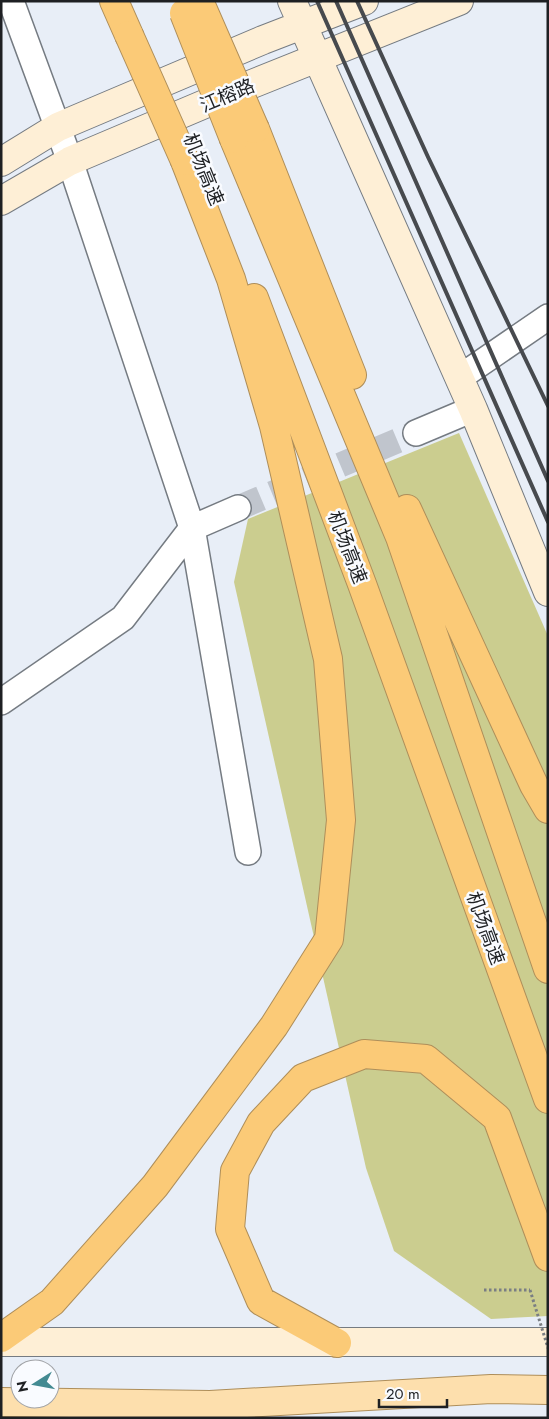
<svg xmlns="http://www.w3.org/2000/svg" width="549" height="1419" font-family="Jost,'Noto Sans SC',sans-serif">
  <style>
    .green { fill: #cbcd8f }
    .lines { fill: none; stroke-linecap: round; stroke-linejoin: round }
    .street-tunnel { stroke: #c0c5cd; stroke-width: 25; stroke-dasharray: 25 12; stroke-linecap: butt }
    .street-casing { stroke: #757b82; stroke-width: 28 }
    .secondary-casing { stroke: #757b82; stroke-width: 30 }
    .primary-casing { stroke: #ae8e5a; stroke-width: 30 }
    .highway-casing { stroke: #ae8e5a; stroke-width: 30 }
    .path { stroke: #7a7e83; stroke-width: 3; stroke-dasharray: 2.5 2.5; stroke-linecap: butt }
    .street { stroke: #fff; stroke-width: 25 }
    .secondary { stroke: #feefd6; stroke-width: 28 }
    .primary { stroke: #fddfad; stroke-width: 28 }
    .highway { stroke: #fbca77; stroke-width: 28 }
    .rail { stroke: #474a4e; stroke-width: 4 }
    .highway-bridge-casing { stroke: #ae8e5a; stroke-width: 30; stroke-linecap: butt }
    .path-bridge { stroke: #7a7e83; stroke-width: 3; stroke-dasharray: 2.5 2.5; stroke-linecap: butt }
    .highway-bridge { stroke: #fbca77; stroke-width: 28 }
    .labels { text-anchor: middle; stroke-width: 5; stroke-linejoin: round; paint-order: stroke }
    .street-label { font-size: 19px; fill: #1e2023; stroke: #f9fbff }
  </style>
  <rect width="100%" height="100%" fill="#e8eef7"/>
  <path class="green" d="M 459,433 L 548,636 L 548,1316 L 491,1319 L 394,1251 L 366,1168 L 234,582 L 248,519 Z"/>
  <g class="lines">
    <path class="street-tunnel" d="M 238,508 L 416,433"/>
    <g class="street-casing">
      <path id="street" d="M 11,1 L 70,161 L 192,528 L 248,852
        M 459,378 L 548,317
        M 416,433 L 473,409
        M 1,702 L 123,618 L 192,528 L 238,508"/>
    </g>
    <g class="secondary-casing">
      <path id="secondary" d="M 292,1 L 473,409 L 548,592
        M 1,162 L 58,127 L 263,40 L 364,1
        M 1,201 L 70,161 L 252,84 L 459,1
        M 1,1342 L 548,1342"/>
    </g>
    <g class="primary-casing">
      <path id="primary" d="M 1,1402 L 210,1405 L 491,1389 L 548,1390"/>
    </g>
    <g class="highway-casing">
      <path id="highway" d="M 114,1 L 129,35
        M 255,129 L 352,375
        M 234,139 L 400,537 L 548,969
        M 254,298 L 362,584 L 548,1099
        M 407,509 L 534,785 L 548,809
        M 1,1338 L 52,1302 L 155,1186 L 274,1026 L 329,939 L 341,820 L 328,659 L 274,426 L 231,279 L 185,161
        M 337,1343 L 261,1301 L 230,1229 L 235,1171 L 261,1123 L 303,1078 L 364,1054 L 426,1059 L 497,1118 L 548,1257"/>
    </g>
    <path class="path" d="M 484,1290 L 530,1290"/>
    <use href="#street" class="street"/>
    <use href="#secondary" class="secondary"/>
    <use href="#primary" class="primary"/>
    <use href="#highway" class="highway"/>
    <path class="rail" d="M 317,1 L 548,522
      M 336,1 L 548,481
      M 357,1 L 428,157 L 548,406"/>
    <g class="highway-bridge-casing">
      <path id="highway-bridge" d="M 200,3 L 255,129
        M 184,13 L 234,139
        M 129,35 L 185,161"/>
    </g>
    <path class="path-bridge" d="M 530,1290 L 548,1348"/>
    <use href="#highway-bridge" class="highway-bridge"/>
  </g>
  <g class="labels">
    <g class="street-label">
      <text transform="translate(227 95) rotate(-23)" y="7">江榕路</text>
      <text transform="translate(204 169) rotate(68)" y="7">机场高速</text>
      <text transform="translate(348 547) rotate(69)" y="7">机场高速</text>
      <text transform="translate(486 928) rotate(70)" y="7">机场高速</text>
    </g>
  </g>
  <rect width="549" height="1419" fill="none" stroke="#1e2023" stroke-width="5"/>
  <g transform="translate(35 1384) rotate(259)"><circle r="24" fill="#f9fbff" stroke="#a1a3a7"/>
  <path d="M0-4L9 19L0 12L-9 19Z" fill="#438a92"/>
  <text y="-8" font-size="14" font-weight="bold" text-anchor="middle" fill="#1e2023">N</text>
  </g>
  <path d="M379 1399v8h68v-8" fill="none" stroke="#1e2023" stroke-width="2.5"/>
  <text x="386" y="1399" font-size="15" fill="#1e2023" stroke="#f9fbff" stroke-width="4" paint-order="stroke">20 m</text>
</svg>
